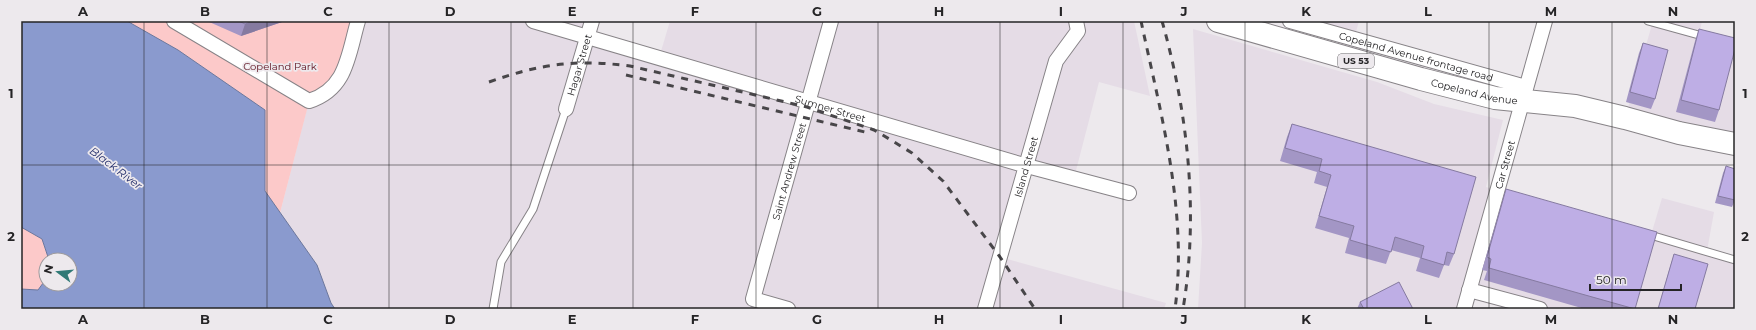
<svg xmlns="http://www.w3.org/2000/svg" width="1756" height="330" font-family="Montserrat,sans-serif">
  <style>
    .built { fill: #e5dce6 }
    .green { fill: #fcc9c9 }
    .water { fill: #8a9ace; stroke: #6c779c }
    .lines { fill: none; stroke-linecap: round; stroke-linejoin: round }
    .lane-casing { stroke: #878387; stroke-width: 9 }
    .street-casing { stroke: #878387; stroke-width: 16 }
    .highway-casing { stroke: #878387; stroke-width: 24 }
    .lane { stroke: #fff; stroke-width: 7 }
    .street { stroke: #fff; stroke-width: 14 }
    .highway { stroke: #fff; stroke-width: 22 }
    .rail { stroke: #484649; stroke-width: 3; stroke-dasharray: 7 7; stroke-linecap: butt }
    .wall { fill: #a396c5 }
    .shaded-wall { fill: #857aa0 }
    .building { fill: #beaee5; stroke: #857aa0 }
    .grid { fill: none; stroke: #252426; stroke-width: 1; stroke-opacity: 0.55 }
    .labels { text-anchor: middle; stroke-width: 3.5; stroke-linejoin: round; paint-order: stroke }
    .shield { fill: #ede9ed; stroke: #615f62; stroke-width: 1 }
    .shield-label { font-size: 9px; font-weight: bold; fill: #252426 }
    .street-label { font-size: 10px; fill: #252426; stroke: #ede9ed }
    .park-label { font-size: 10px; fill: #590b19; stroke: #ede9ed }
    .water-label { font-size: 11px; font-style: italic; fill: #202b69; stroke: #ede9ed }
    .neatline { fill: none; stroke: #252426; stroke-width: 1.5 }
    .grid-label { font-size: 13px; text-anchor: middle; font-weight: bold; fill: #252426 }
  </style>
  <rect width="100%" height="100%" fill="#ede9ed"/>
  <path class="built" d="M 358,21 L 592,21 L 587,37 L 659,58 L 670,21 L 1134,21 L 1150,96 L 1099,82 L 1074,178 L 1027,166 L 1000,257 L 1166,303 L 1164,309 L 335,309 L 331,303 L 317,265 L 280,213 L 309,101 Z
    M 1290,21 L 1359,21 L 1354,39 Z
    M 1653,21 L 1702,21 L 1699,35 L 1735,45 L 1735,144 L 1625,118 Z
    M 1193,29 L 1377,82 L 1434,104 L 1503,120 L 1486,187 L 1651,235 L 1662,198 L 1714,212 L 1707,251 L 1735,260 L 1735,309 L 1540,309 L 1470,290 L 1464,309 L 1198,309 L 1202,243 Z"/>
  <path class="green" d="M 127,21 L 358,21 L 342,75 L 309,102 L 280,213 L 265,191 L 265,110 L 178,50 Z
    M 21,227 L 42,239 L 49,260 L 46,260 L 46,279 L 39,290 L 21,289 Z"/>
  <path class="water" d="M 21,21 L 127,21 L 178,50 L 265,110 L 265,191 L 317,265 L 331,303 L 335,309 L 21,309 L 21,289 L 38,290 L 46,279 L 46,284 L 70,284 L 70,260 L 49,260 L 42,239 L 21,227 Z"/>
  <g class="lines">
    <g class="lane-casing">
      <path id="lane" d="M 1648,21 L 1706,37
        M 1647,234 L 1735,260
        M 493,309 L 501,262 L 533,209 L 566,109"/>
    </g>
    <g class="street-casing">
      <g id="street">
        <path d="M 174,21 L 309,101 C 347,89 348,55 358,21"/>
        <path id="s1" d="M 533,21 L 1027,166 L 1129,193"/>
        <path id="s2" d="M 1290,21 L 1526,87"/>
        <path id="s3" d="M 566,109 L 592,21"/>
        <path d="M 1469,290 L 1540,309"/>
        <path id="s4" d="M 788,309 L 753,299 L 831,21"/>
        <path id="s5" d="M 985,309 L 1056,61 L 1078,31 L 1076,21"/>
        <path id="s6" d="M 1464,309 L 1545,21"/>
      </g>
    </g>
    <g class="highway-casing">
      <g id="highway">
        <path id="s7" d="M 1218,21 L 1421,79 L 1495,98 L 1575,106 L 1625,118 L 1679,133 L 1735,144"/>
      </g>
    </g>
    <use href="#lane" class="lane"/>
    <use href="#street" class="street"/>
    <use href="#highway" class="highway"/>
    <path class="rail" d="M 1141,21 C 1161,115 1188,212 1175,309
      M 1162,21 C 1188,113 1199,214 1183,309
      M 626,75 L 865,132
      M 489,82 C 540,64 575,59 630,66 L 807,107 L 874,130 L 891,140 L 912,153 L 943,181 L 1000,257 L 1035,309"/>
  </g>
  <path class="wall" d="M 207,21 L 283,21 L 282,22 L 241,36 Z
    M 1699,29 L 1719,110 L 1715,122 L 1676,112 L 1695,41 Z
    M 1643,43 L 1655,99 L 1651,109 L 1626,102 L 1639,53 Z
    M 1292,124 L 1454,254 L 1449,266 L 1444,265 L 1439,278 L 1416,271 L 1420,258 L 1391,250 L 1386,264 L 1345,253 L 1349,238 L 1315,228 L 1327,187 L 1314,183 L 1317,172 L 1280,161 L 1287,137 Z
    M 1726,166 L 1735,200 L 1732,207 L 1715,203 L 1723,173 Z
    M 1506,189 L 1635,309 L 1585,309 L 1484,280 L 1487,271 L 1482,270 L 1502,202 Z
    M 1674,254 L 1695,309 L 1658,309 L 1670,267 Z
    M 1360,302 L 1413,309 L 1357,309 Z"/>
  <path class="shaded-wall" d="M 253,21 L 283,21 L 282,22 L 241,36 L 245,24 Z"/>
  <path class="building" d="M 239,21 L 253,21 L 245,24 Z
    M 1699,29 L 1735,38 L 1735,49 L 1719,110 L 1681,100 Z
    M 1643,43 L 1668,50 L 1655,99 L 1630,92 Z
    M 1292,124 L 1476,177 L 1454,254 L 1447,252 L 1444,265 L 1421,258 L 1424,246 L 1395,237 L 1391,252 L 1350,240 L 1354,226 L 1319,216 L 1331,175 L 1319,171 L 1322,159 L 1285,148 Z
    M 1726,166 L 1735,169 L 1735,200 L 1718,196 Z
    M 1506,189 L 1657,232 L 1635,309 L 1489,268 L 1491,259 L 1487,257 Z
    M 1674,254 L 1708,264 L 1695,309 L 1658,309 Z
    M 1399,282 L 1413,309 L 1364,309 L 1360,302 Z"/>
  <path class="grid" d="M 144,21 L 144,309M 267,21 L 267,309M 389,21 L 389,309M 511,21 L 511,309M 633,21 L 633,309M 756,21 L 756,309M 878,21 L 878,309M 1000,21 L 1000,309M 1123,21 L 1123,309M 1245,21 L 1245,309M 1367,21 L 1367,309M 1489,21 L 1489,309M 1612,21 L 1612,309M 21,165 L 1735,165"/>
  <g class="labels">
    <rect class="shield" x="1338" y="54" width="36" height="14" rx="3"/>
    <g class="shield-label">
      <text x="1356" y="64">US 53</text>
    </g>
    <g class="street-label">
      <text dy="4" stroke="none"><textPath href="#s2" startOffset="131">Copeland Avenue frontage road</textPath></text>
      <text dy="4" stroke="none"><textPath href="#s3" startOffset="46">Hagar Street</textPath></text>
      <text dy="4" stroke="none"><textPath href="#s7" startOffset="266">Copeland Avenue</textPath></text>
      <text dy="4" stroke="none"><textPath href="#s1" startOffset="310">Sumner Street</textPath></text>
      <text dy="4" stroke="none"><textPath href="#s6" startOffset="150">Car Street</textPath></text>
      <text dy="4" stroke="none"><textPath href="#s5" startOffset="148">Island Street</textPath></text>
      <text dy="4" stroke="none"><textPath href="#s4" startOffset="169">Saint Andrew Street</textPath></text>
    </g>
    <g class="park-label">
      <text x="280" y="70">Copeland Park</text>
    </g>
    <g class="water-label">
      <text transform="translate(116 168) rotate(37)" y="4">Black River</text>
    </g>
  </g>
  <rect width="1756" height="330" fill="none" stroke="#ede9ed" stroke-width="44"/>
  <g transform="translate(58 272) rotate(286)"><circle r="19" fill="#ede9ed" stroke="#9d9a9d"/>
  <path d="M0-3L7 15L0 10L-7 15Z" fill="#307976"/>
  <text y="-6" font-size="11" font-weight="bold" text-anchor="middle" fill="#252426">N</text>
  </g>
  <path d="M1590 284v6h91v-6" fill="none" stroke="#252426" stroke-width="2"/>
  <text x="1596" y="284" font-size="12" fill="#252426" stroke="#ede9ed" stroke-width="3" paint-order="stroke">50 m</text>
  <rect x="22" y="22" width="1712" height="286" class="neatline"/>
  <g class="grid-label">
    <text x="83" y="16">A</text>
    <text x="205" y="16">B</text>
    <text x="328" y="16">C</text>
    <text x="450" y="16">D</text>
    <text x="572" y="16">E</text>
    <text x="695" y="16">F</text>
    <text x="817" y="16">G</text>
    <text x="939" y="16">H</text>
    <text x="1061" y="16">I</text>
    <text x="1184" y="16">J</text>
    <text x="1306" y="16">K</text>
    <text x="1428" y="16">L</text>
    <text x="1551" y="16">M</text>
    <text x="1673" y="16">N</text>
    <text x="11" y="98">1</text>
    <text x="1745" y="98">1</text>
    <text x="11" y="241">2</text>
    <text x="1745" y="241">2</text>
    <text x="83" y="324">A</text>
    <text x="205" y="324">B</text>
    <text x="328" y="324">C</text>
    <text x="450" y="324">D</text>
    <text x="572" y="324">E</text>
    <text x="695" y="324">F</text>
    <text x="817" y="324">G</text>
    <text x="939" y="324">H</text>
    <text x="1061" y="324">I</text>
    <text x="1184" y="324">J</text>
    <text x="1306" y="324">K</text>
    <text x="1428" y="324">L</text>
    <text x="1551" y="324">M</text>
    <text x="1673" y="324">N</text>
  </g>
</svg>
